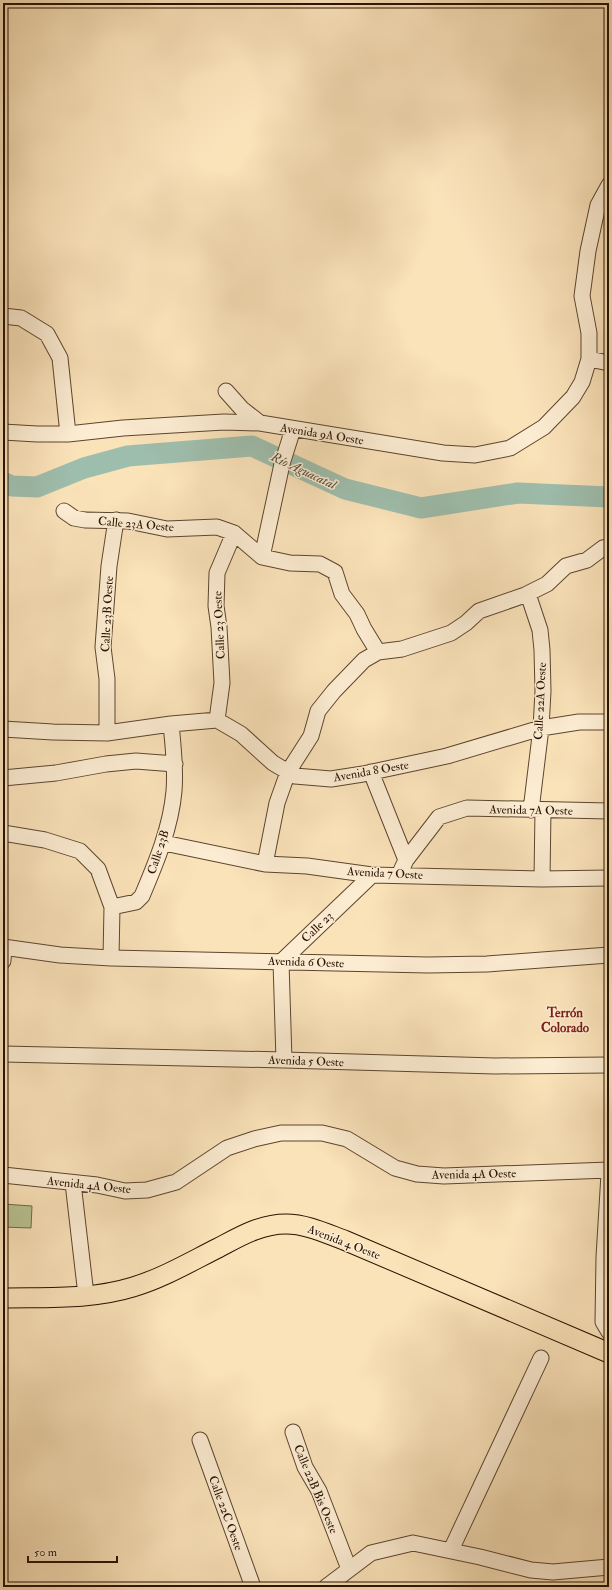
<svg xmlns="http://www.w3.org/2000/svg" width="612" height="1590" font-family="'IM FELL Double Pica',serif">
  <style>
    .green { fill: #b9c493; stroke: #706a4a }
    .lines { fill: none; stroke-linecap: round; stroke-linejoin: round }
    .river { stroke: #9ebead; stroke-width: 21 }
    .minor-casing { stroke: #5c452e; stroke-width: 17 }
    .major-casing { stroke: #281100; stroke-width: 21 }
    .minor { stroke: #fcecd2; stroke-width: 15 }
    .major { stroke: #fae2b9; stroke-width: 19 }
    .labels { text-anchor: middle; stroke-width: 3; stroke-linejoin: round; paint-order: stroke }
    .street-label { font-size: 12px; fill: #281100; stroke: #fcecd2 }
    .water-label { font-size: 13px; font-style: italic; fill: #514e3d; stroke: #fcecd2 }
    .neighbourhood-label { font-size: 13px; font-weight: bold; fill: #7a1f14; stroke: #fcecd2 }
  </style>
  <rect width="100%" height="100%" fill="#fae2b9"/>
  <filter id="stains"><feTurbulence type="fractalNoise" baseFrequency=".005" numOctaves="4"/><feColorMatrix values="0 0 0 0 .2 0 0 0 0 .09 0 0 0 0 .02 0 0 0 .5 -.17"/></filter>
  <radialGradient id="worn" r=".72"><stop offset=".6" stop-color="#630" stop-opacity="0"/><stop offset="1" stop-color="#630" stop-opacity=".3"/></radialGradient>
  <path class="green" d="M 3,1204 L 32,1206 L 31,1228 L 3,1227 Z"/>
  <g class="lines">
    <path class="river" d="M 3,482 L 12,486 L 37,487 L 84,468 L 128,456 L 252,446 L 345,489 L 421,508 L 518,493 L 609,497"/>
    <g class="minor-casing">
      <path id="minor" d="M 3,316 L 21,318 L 47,334 L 60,358 L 68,434
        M 589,359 L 609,363
        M 226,391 L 242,409 L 260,423
        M 3,432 L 37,434 L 68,434 L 123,428 L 224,422 L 260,423 L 443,453 L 475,455 L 510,448 L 544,427 L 573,397 L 582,382 L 589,359 L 589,333 L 582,296 L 588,251 L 598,205 L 609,185
        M 64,511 L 74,518 L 85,520 L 128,521 L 167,529 L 217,527 L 234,533
        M 262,557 L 290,563 L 320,564 L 335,572 L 342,594 L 357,614 L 364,629 L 378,652
        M 528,594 L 540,630 L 542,650 L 543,691 L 541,728 L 531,810
        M 217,720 L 222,683 L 219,627 L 216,606 L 217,573 L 234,533 L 262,557 L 282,464 L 293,429
        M 3,729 L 53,732 L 107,733 L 171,724 L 217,720 L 241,734 L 273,763 L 295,776 L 331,779 L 363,774 L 447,756 L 541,728 L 579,722 L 609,722
        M 107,733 L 107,679 L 103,647 L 109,566 L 116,520
        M 371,772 L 406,860
        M 3,778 L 56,773 L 106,764 L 136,761 L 175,764
        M 3,833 L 45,840 L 80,851 L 98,869 L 112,907
        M 164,843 L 265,864 L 307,866 L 372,875 L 542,879 L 609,878
        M 265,864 L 277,803 L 288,772 L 311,736 L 318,711 L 334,691 L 364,660 L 378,652 L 402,649 L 451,633 L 466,623 L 479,611 L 525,595 L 547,584 L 566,566 L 587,560 L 603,548 L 609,547
        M 399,875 L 406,860 L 439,817 L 467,808 L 609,811
        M 542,879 L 543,810
        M 3,947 L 60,955 L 111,958 L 428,965 L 487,964 L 609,955
        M 111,958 L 112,907 L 136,902 L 142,896 C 156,863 171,827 174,791 C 176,768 173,746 171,724
        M 3,961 L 4,947
        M 3,1054 L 284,1060 L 495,1066 L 609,1065
        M 284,1060 L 281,962 L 372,875
        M 609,1174 L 604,1257 L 603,1322 L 609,1332
        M 3,1175 L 97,1185 L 125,1191 L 147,1190 L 176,1182 L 227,1148 L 254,1139 L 281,1133 L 322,1133 L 347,1139 L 395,1168 L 417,1174 L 444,1176 L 609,1170
        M 73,1183 L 86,1295
        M 293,1432 L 305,1467 L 319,1491 L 349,1569
        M 200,1440 L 253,1587
        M 451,1550 L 541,1358
        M 326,1587 L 371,1553 L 413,1543 L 480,1557 L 531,1570 L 553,1572 L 609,1567"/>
    </g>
    <g class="major-casing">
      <path id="major" d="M 3,1298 C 46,1297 91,1300 133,1287 C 163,1278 190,1262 218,1248 C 239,1237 260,1224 286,1224 C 306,1224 325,1233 344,1240 L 609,1353"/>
    </g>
    <use href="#minor" class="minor"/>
    <use href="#major" class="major"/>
  </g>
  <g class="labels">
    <g class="street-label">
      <text transform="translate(322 434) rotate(9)" y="4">Avenida 9A Oeste</text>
      <text transform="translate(136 524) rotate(5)" y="4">Calle 23A Oeste</text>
      <text transform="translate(107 614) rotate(-87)" y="4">Calle 23B Oeste</text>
      <text transform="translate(219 625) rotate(-93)" y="4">Calle 23 Oeste</text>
      <text transform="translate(540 701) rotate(-87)" y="4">Calle 22A Oeste</text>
      <text transform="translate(371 771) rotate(-10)" y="4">Avenida 8 Oeste</text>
      <text transform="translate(531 810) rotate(1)" y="4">Avenida 7A Oeste</text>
      <text transform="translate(158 852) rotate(-72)" y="4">Calle 23B</text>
      <text transform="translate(385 873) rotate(3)" y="4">Avenida 7 Oeste</text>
      <text transform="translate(317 927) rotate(-44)" y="4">Calle 23</text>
      <text transform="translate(306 962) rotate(2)" y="4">Avenida 6 Oeste</text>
      <text transform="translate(306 1061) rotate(2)" y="4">Avenida 5 Oeste</text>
      <text transform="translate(474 1174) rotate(-1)" y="4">Avenida 4A Oeste</text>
      <text transform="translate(89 1185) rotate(6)" y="4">Avenida 4A Oeste</text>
      <text transform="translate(344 1242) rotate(21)" y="4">Avenida 4 Oeste</text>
      <text transform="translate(316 1489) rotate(67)" y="4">Calle 22B Bis Oeste</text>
      <text transform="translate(226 1513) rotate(70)" y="4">Calle 22C Oeste</text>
    </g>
    <g class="water-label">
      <text transform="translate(304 470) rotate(25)" y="5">Río Aguacatal</text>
    </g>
    <g class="neighbourhood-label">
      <text x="565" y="1017">Terrón<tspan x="565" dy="15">Colorado</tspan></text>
    </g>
  </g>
  <rect width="612" height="1590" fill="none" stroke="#fae2b9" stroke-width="16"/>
  <rect x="4" y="4" width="604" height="1582" fill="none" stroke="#281100" stroke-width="2"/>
  <rect x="8" y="8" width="596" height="1574" fill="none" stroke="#281100"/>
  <path d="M28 1556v6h89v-6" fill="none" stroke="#281100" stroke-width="2"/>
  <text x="34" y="1556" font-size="12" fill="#281100" stroke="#fcecd2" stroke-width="3" paint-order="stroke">50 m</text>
  <rect width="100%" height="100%" filter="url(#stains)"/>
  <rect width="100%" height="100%" fill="url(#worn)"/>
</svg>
